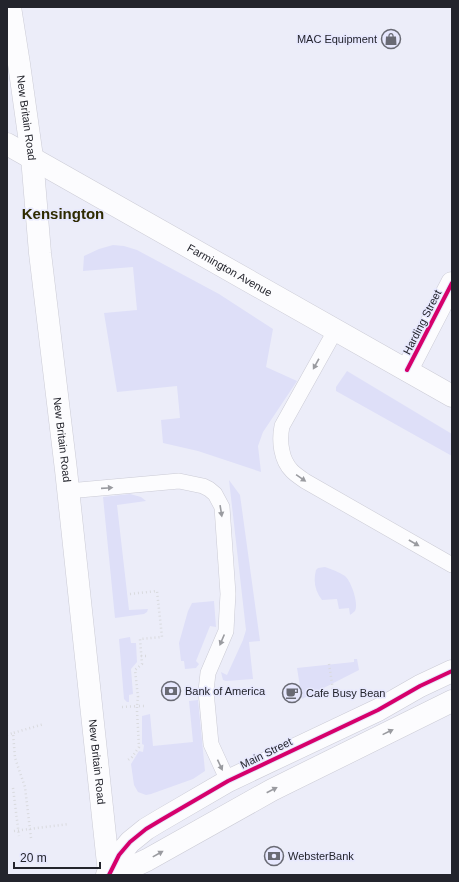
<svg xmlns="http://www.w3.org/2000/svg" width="459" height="882" font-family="Arial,sans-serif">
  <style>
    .green { fill: #dedff8 }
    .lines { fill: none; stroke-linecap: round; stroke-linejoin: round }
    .service-casing { stroke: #cbcbd5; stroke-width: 16 }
    .minor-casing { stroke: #cbcbd5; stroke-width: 23 }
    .secondary-casing { stroke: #cbcbd5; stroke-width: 23 }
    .primary-casing { stroke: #cbcbd5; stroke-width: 23 }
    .path { stroke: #d9dade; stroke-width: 2.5; stroke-dasharray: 1 3; stroke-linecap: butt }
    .service { stroke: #fcfcfe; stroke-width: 15 }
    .minor { stroke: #fcfcfe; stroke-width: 22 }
    .secondary { stroke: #fcfcfe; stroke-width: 22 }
    .primary { stroke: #fcfcfe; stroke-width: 22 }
    .cycleway-casing { stroke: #e7e8fe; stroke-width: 6 }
    .cycleway { stroke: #d6006c; stroke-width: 4 }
    .oneway { fill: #9a9ba0 }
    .labels { text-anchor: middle; stroke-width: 3; stroke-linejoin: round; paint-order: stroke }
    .poi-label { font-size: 11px; fill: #23242c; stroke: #e7e8fe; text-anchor: start }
    .street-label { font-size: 11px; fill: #23242c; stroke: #e7e8fe }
    .district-label { font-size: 15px; font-weight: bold; fill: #2e2a00; stroke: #e7e8fe }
  </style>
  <rect width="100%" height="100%" fill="#ecedf9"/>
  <path class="green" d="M 113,245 L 124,246 L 137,250 L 219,294 L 273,329 L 266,367 L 297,381 L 263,432 L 258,446 L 261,472 L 198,451 L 163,443 L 161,420 L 180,418 L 177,386 L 117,392 L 104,313 L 137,310 L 133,267 L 83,271 L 84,256 L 99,249 Z
    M 347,371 L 452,434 L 452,456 L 336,391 L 336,387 Z
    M 229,480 L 240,495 L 260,641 L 249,642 L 253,679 L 226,681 L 223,680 L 221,672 L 227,675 L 243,640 L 246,630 Z
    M 130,494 L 141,497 L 146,501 L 117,505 L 129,610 L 148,609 L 147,612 L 144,614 L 115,618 L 103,497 Z
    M 325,567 C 331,569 339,572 345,576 C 351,581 359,603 355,611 C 353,613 351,614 350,615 L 349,608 L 339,609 L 337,599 L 322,600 C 315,591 313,581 316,570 L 318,568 Z
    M 214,601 L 216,627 L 210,626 L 196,661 L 199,664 L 196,668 L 185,669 L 184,661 L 181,661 L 179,643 L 188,611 L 192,603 Z
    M 130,637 L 131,643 L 136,643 L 137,662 L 131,669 L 133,694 L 129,695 L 129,702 L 127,702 L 124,699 L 119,639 Z
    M 354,659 L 357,659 L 359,670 L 302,699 L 297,668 L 354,662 Z
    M 198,700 L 205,771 L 193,779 L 151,794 L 146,795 L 138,792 L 134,785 L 131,764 L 139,751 L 143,752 L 144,745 L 142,744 L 142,716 L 150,714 L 153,746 L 193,742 L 189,701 Z"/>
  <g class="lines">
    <g class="service-casing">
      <path id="service" d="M 335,331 L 282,426 C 279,441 281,460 292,471 C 296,475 301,478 305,481 L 452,565
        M 68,491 L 179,481 L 203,486 L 209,489 L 215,494 L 222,507 L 228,594 L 227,611 L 226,631 L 208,673 L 206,691 L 211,744 L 228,781"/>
    </g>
    <g class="minor-casing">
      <path id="minor" d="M 407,370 L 452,283
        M 109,873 L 119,855 L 130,842 L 146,829 L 161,820 L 228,781 L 378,710 L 420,686 L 452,671
        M 109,873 L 132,867 L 147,860 L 272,790 L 452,701"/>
    </g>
    <g class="secondary-casing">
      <g id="secondary">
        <path id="s1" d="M 7,144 L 452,396"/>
      </g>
    </g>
    <g class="primary-casing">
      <g id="primary">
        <path id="s2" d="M 10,7 L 19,64 L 32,157 L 40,253 L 66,470 L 109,873 L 107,875"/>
      </g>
    </g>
    <path class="path" d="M 130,594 L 157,591 L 162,637 L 140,639 L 142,664 L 135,670 L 138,697 L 137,706 L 144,706
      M 141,656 L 147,656
      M 329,664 L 333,690
      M 122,707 L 137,706 L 137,711 L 139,747 L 132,757 L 128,760
      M 7,735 L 13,733
      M 13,788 L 19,836
      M 14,831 L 69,824
      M 31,838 L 25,787 L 15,758 L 13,733 L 44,724"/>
    <use href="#service" class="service"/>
    <use href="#minor" class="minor"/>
    <use href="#secondary" class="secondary"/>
    <use href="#primary" class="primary"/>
    <g class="cycleway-casing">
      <path id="cycleway" d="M 407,370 L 452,283
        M 109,875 L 119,855 L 130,842 L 146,829 L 161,820 L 228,781 L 378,710 L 420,686 L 452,671"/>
    </g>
    <use href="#cycleway" class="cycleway"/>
  </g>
  <defs><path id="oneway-solid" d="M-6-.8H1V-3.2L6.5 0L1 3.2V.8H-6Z"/></defs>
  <g class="oneway">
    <use href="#oneway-solid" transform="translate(316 364) rotate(119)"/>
    <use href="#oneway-solid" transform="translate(301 478) rotate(35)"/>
    <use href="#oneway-solid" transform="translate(107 488) rotate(-4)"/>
    <use href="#oneway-solid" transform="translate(221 511) rotate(81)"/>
    <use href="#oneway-solid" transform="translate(414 543) rotate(30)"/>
    <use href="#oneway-solid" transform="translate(222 640) rotate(113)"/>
    <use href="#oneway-solid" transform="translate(388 732) rotate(-26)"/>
    <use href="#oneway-solid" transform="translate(220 765) rotate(65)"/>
    <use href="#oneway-solid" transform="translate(272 790) rotate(-27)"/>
    <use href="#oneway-solid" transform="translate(158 854) rotate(-29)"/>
  </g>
  <defs>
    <g id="shop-ring" transform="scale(1)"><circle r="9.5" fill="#e7e8fe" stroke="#696a74" stroke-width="1.5"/><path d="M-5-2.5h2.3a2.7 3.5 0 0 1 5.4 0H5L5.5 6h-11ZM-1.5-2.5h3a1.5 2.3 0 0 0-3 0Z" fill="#696a74"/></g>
    <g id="bank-ring" transform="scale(1)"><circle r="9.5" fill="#e7e8fe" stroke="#696a74" stroke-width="1.5"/><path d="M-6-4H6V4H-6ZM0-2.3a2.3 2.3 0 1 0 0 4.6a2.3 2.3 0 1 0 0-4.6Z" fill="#696a74"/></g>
    <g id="cafe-ring" transform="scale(1)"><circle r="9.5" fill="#e7e8fe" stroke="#696a74" stroke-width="1.5"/><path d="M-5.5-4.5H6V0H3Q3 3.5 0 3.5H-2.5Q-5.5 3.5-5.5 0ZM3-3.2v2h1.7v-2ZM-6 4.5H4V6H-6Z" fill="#696a74"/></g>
  </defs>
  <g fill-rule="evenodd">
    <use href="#shop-ring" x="391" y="39"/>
    <use href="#bank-ring" x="171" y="691"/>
    <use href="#cafe-ring" x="292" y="693"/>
    <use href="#bank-ring" x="274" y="856"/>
  </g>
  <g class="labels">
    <g class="poi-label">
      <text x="377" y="43" text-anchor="end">MAC Equipment</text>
      <text x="185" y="695">Bank of America</text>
      <text x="306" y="697">Cafe Busy Bean</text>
      <text x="288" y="860">WebsterBank</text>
    </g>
    <g class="street-label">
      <text dy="4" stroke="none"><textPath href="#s2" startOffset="112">New Britain Road</textPath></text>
      <text dy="4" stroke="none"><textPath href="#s1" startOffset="256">Farmington Avenue</textPath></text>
      <text transform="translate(422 322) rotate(-63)" y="4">Harding Street</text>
      <text dy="4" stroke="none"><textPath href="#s2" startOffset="436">New Britain Road</textPath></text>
      <text transform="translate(266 753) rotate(-26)" y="4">Main Street</text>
      <text dy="4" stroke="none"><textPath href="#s2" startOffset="760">New Britain Road</textPath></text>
    </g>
    <g class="district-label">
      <text x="63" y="219">Kensington</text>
    </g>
  </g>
  <rect width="459" height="882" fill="none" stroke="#23242c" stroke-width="16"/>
  <path d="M14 862v6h86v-6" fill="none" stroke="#23242c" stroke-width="2"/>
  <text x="20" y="862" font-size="12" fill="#23242c" stroke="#e7e8fe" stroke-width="3" paint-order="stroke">20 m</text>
</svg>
